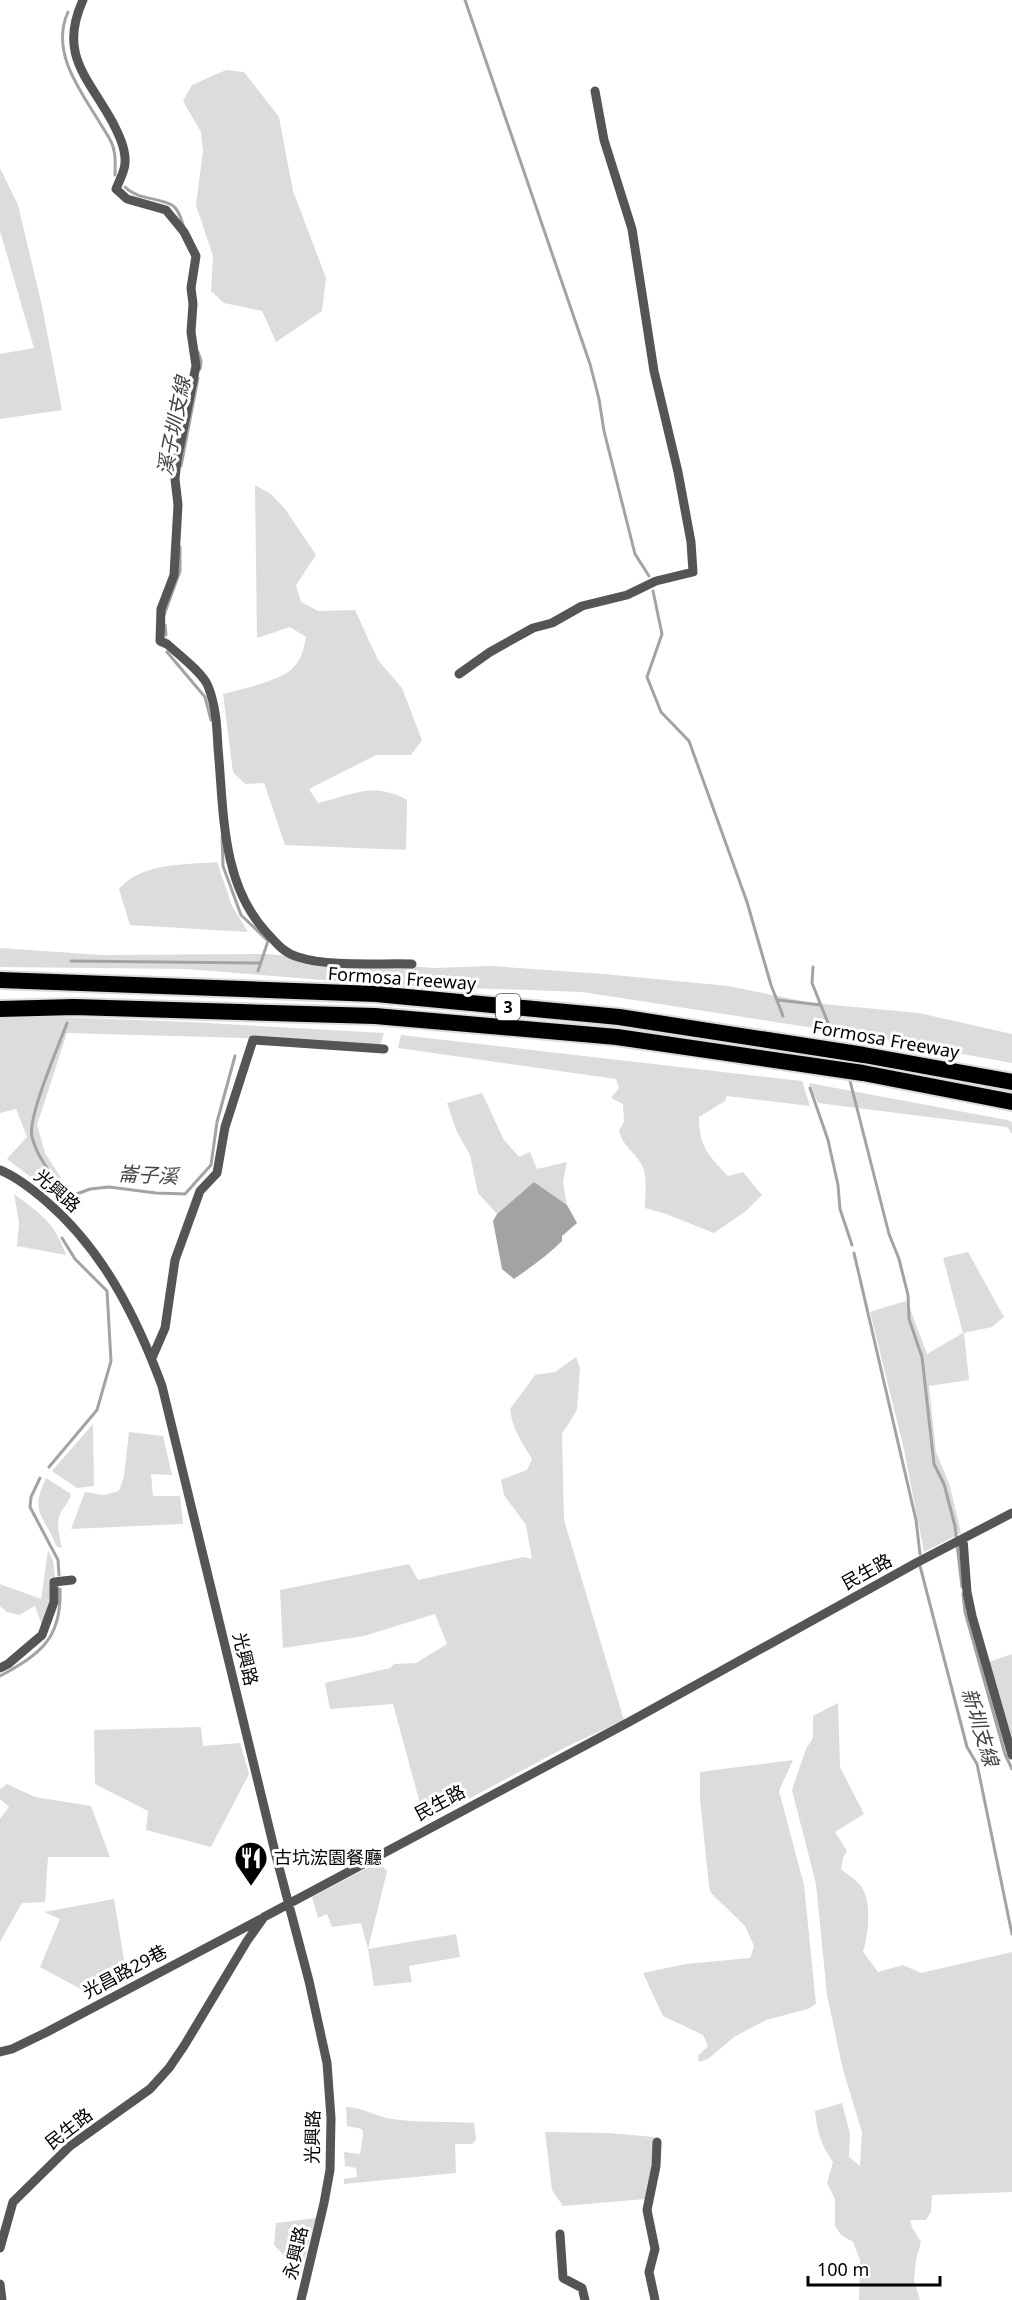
<svg xmlns="http://www.w3.org/2000/svg" width="1012" height="2300" font-family="'Noto Sans','Noto Sans TC',sans-serif">
  <style>
    .green { fill: #dcdcdc }
    .water { fill: #a3a3a3 }
    .lines { fill: none; stroke-linecap: round; stroke-linejoin: round }
    .stream { stroke: #a3a3a3; stroke-width: 3 }
    .highway-casing { stroke: #dbdbdb; stroke-width: 20 }
    .street { stroke: #555; stroke-width: 9 }
    .highway { stroke: #000; stroke-width: 16 }
    .labels { text-anchor: middle; stroke-width: 6; stroke-linejoin: round; paint-order: stroke }
    .shield { fill: #fff; stroke: #4c4c4c; stroke-width: 1.5 }
    .shield-label { font-size: 16px; font-weight: bold; fill: #000 }
    .street-label { font-size: 18px; fill: #000; stroke: #fff }
    .poi-label { font-size: 18px; fill: #000; stroke: #fff; text-anchor: start }
    .water-label { font-size: 20px; font-style: italic; fill: #444; stroke: #fff }
  </style>
  <rect width="100%" height="100%" fill="#fff"/>
  <path class="green" d="M 226,70 L 244,72 L 279,117 L 293,191 L 326,278 L 322,311 L 276,342 L 262,311 L 224,303 L 211,291 L 213,256 L 196,205 L 203,151 L 201,132 L 183,101 L 192,85 Z
    M 0,168 L 18,205 L 42,306 L 62,410 L 0,419 L 0,354 L 34,348 L 0,231 Z
    M 255,485 L 271,494 L 285,509 L 316,555 L 296,585 L 301,602 L 318,611 L 355,610 L 378,660 L 402,688 L 422,740 L 411,755 L 376,755 L 309,789 L 318,803 C 352,795 374,781 407,800 L 406,850 L 285,845 L 264,783 L 245,784 L 233,772 L 223,694 C 240,690 283,680 294,667 C 302,658 304,648 306,637 L 290,627 L 257,638 Z
    M 217,862 L 232,906 L 248,932 L 130,925 L 119,889 C 142,862 184,865 217,862 Z
    M 0,948 L 102,955 L 266,954 L 434,968 L 492,966 L 604,974 L 728,986 L 812,1003 L 919,1013 L 1012,1034 L 1012,1063 L 853,1034 L 582,992 L 385,985 L 187,969 L 0,967 Z
    M 0,1015 L 190,1022 L 384,1033 L 380,1046 L 245,1038 L 67,1033 L 37,1125 L 45,1153 L 70,1192 L 65,1203 L 7,1159 L 27,1137 L 16,1109 L 0,1113 Z
    M 401,1035 L 802,1081 L 810,1106 L 727,1096 L 725,1101 L 699,1117 C 699,1147 709,1156 728,1176 L 743,1172 L 762,1195 L 746,1211 L 714,1233 L 666,1214 L 645,1208 C 645,1197 647,1181 644,1170 C 638,1153 622,1147 619,1130 L 624,1122 L 623,1104 L 611,1098 L 619,1088 L 616,1079 L 398,1048 Z
    M 809,1083 L 1007,1120 L 1012,1122 L 1012,1134 L 1007,1127 L 818,1103 Z
    M 482,1093 L 504,1140 L 519,1157 L 530,1152 L 537,1169 L 567,1162 L 563,1182 L 567,1205 L 534,1182 L 497,1214 L 478,1193 L 470,1155 L 457,1132 L 447,1103 Z
    M 14,1194 C 41,1214 55,1223 66,1255 L 17,1246 L 19,1223 Z
    M 968,1252 L 1004,1317 L 992,1327 L 964,1333 L 969,1380 L 929,1386 L 936,1452 L 950,1486 L 961,1533 L 924,1552 L 903,1445 L 870,1312 L 905,1301 L 909,1306 L 927,1354 L 963,1333 L 943,1258 Z
    M 576,1357 L 580,1368 L 577,1410 L 562,1434 L 564,1520 L 624,1720 L 568,1746 L 425,1822 L 393,1704 L 330,1709 L 325,1683 L 390,1668 L 394,1664 L 416,1663 L 447,1644 L 435,1614 L 364,1636 L 283,1648 L 280,1590 L 409,1564 L 418,1580 L 523,1557 L 532,1559 L 526,1525 L 504,1495 L 501,1480 L 527,1470 L 532,1459 C 522,1443 512,1428 510,1409 L 535,1375 L 555,1372 Z
    M 93,1424 L 94,1486 L 77,1488 L 52,1471 Z
    M 129,1432 L 163,1436 L 172,1475 L 151,1474 L 153,1496 L 180,1496 L 183,1524 L 71,1529 L 85,1492 L 104,1495 L 119,1491 L 124,1476 Z
    M 46,1478 L 71,1494 C 69,1502 65,1505 61,1512 C 55,1522 60,1538 62,1548 L 56,1546 C 44,1513 29,1514 46,1478 Z
    M 48,1550 L 53,1560 L 55,1577 L 50,1577 L 49,1587 L 52,1599 L 42,1626 L 35,1606 L 19,1615 L 7,1612 L 0,1606 L 0,1584 L 41,1599 Z
    M 1012,1654 L 1012,1740 L 989,1662 Z
    M 838,1703 L 840,1767 L 864,1814 L 835,1832 L 847,1851 L 843,1858 L 841,1869 C 847,1874 855,1879 860,1885 C 873,1901 868,1934 863,1952 L 878,1972 L 903,1965 L 921,1973 L 1012,1952 L 1012,2192 L 932,2195 L 931,2212 L 926,2220 L 910,2220 L 912,2227 L 921,2242 L 916,2260 L 914,2280 L 920,2300 L 859,2300 L 860,2260 L 853,2242 L 841,2235 L 835,2226 L 835,2199 L 827,2183 L 833,2162 C 821,2146 817,2131 815,2111 L 842,2103 L 850,2133 L 849,2157 L 860,2166 L 862,2132 L 843,2070 L 827,1995 L 816,1884 L 792,1790 L 806,1749 L 813,1738 L 813,1716 Z
    M 201,1727 L 203,1746 L 240,1743 L 249,1774 L 211,1847 L 146,1830 L 148,1811 L 95,1784 L 94,1730 Z
    M 793,1760 L 779,1791 L 804,1885 L 816,2004 L 808,2009 L 766,2020 L 734,2037 L 708,2059 L 699,2062 L 698,2056 L 708,2046 L 703,2035 L 663,2016 L 643,1973 L 686,1964 L 750,1958 L 754,1946 L 745,1926 L 711,1893 L 709,1886 L 700,1799 L 700,1772 Z
    M 7,1784 L 35,1797 L 91,1806 L 110,1857 L 48,1857 L 45,1902 L 22,1903 L 0,1942 L 0,1819 L 9,1807 L 0,1799 L 0,1789 Z
    M 379,1862 L 387,1871 L 368,1949 L 456,1934 L 460,1957 L 409,1966 L 412,1982 L 374,1986 L 368,1949 L 361,1923 L 332,1927 L 327,1914 L 318,1918 L 312,1897 Z
    M 114,1899 L 127,1978 L 90,1997 L 88,1993 L 40,1967 L 60,1919 L 44,1912 Z
    M 346,2107 C 362,2107 376,2117 392,2119 C 419,2123 447,2121 474,2123 L 476,2140 L 472,2144 L 455,2144 L 456,2173 L 344,2184 L 344,2179 L 357,2177 L 356,2168 L 345,2166 L 344,2152 L 360,2154 L 363,2135 L 362,2129 L 347,2126 Z
    M 545,2132 L 609,2133 L 654,2137 L 651,2169 L 645,2199 L 563,2206 L 552,2190 Z
    M 316,2218 L 302,2267 L 286,2260 L 282,2253 L 274,2245 L 276,2223 Z"/>
  <path class="water" d="M 534,1182 L 567,1205 L 577,1223 L 562,1236 L 562,1241 C 547,1256 531,1267 514,1279 L 502,1269 L 493,1221 L 497,1214 Z"/>
  <g class="lines">
    <path class="stream" d="M 465,0 L 590,364 L 599,399 L 604,431 L 635,554 L 649,576
      M 68,12 C 50,52 80,90 100,123 C 105,132 113,141 114,151 C 116,159 115,167 115,175
      M 125,187 C 138,200 157,197 172,205 C 179,209 181,220 184,227
      M 198,352 L 201,361 L 200,369
      M 181,466 L 198,378
      M 653,591 L 662,634 L 647,677 L 661,712 L 689,741 L 747,902 L 771,985 L 783,1016
      M 164,615 L 180,571 L 180,547
      M 165,625 L 166,635
      M 167,652 L 205,697 L 211,720
      M 222,836 L 223,866 L 241,915 L 268,941 L 258,971
      M 71,961 L 260,963
      M 813,967 L 812,983 L 830,1028
      M 778,1000 L 821,1005
      M 67,1023 C 59,1045 27,1118 32,1137 C 38,1161 57,1180 70,1200
      M 849,1077 L 889,1234 L 899,1259 L 908,1295 L 909,1319 L 922,1357 L 934,1464 L 944,1484 L 955,1526 L 962,1587
      M 810,1088 L 828,1140 L 838,1185 L 840,1209 L 852,1245
      M 65,1206 L 74,1195 L 90,1189 L 109,1187 L 156,1193 L 185,1194 L 211,1165 L 217,1122 L 235,1056
      M 854,1253 L 916,1520 L 920,1554
      M 49,1467 L 97,1410 L 111,1361 L 107,1291 L 75,1259 L 62,1238
      M 40,1478 L 31,1497 L 30,1507 L 58,1560 L 59,1575
      M 920,1566 L 967,1747 L 977,1764 L 1012,1934
      M 963,1594 L 965,1612 L 1005,1754 L 1012,1769
      M 0,1676 C 40,1654 62,1639 60,1589"/>
    <g class="highway-casing">
      <path id="highway" d="M 0,980 L 376,994 L 619,1017 L 864,1055 L 1012,1082
        M 0,1009 L 74,1007 L 375,1016 L 617,1037 L 863,1073 L 1012,1102"/>
    </g>
    <path class="street" d="M 83,0 C 58,55 88,77 113,123 C 119,135 126,149 125,163 C 125,171 119,181 116,189 L 127,199 L 166,210 L 184,232 L 196,256 L 191,288 L 193,304 L 191,332 L 196,366 L 177,460 L 175,479 L 178,505 L 174,575 L 161,609 L 160,641 L 167,644 C 178,654 203,673 208,686 C 216,706 217,727 218,748 C 224,812 221,884 267,933 C 277,944 284,953 298,957 C 329,967 379,963 412,964
      M 459,674 L 490,652 L 533,628 L 552,623 L 582,606 L 627,595 L 656,581 L 693,572 L 691,542 L 678,472 L 654,371 L 632,229 L 604,140 L 595,91
      M 0,1170 C 17,1177 32,1189 46,1201 C 103,1250 136,1316 162,1386 L 275,1852 L 309,1981 L 327,2063 L 331,2118 L 330,2170 L 324,2203 L 301,2300
      M 152,1358 L 165,1328 L 175,1260 L 200,1191 L 217,1173 L 225,1127 L 253,1040 L 384,1049
      M 963,1539 L 967,1592 L 972,1616 L 1012,1755
      M 0,1668 L 8,1664 L 42,1635 L 54,1602 L 54,1582 L 72,1580
      M 0,2052 L 12,2049 L 47,2032 L 261,1919
      M 560,2234 L 563,2278 L 582,2288 L 585,2300
      M 0,2248 L 13,2202 L 70,2146 L 150,2089 L 169,2068 L 184,2046 L 247,1941 L 264,1917 L 629,1722 L 916,1563 L 1012,1513
      M 0,2284 L 2,2300
      M 655,2300 L 649,2272 L 655,2249 L 647,2210 L 656,2166 L 657,2142"/>
    <use href="#highway" class="highway"/>
  </g>
  <defs>
    <g id="restaurant-pin" transform="scale(1.725)"><path d="M0 17L-7.5 6A9.5 9.5 0 1 1 7.5 6Z" fill="#000" stroke="#fff"/><path d="M-5-6h1v4h1v-4h1v4h1v-4h1v5L-1.5 .5V6h-2V.5L-5-1ZM5-6V6H3V1.5H1.5Q1.5-4 5-6Z" fill="#fff"/></g>
  </defs>
  <g fill-rule="evenodd">
    <use href="#restaurant-pin" x="251" y="1858"/>
  </g>
  <g class="labels">
    <rect class="shield" x="496" y="994" width="24" height="26" rx="4.5"/>
    <g class="shield-label">
      <text x="508" y="1013">3</text>
    </g>
    <g class="street-label">
      <text transform="translate(402 979) rotate(4)" y="6">Formosa Freeway</text>
      <text transform="translate(886 1040) rotate(10)" y="6">Formosa Freeway</text>
      <text transform="translate(57 1191) rotate(41)" y="6">光興路</text>
      <text transform="translate(867 1572) rotate(-29)" y="6">民生路</text>
      <text transform="translate(245 1659) rotate(76)" y="6">光興路</text>
      <text transform="translate(440 1803) rotate(-28)" y="6">民生路</text>
      <text transform="translate(125 1972) rotate(-28)" y="6">光昌路29巷</text>
      <text transform="translate(69 2129) rotate(-38)" y="6">民生路</text>
      <text transform="translate(313 2137) rotate(-89)" y="6">光興路</text>
      <text transform="translate(296 2253) rotate(-77)" y="6">永興路</text>
    </g>
    <g class="poi-label">
      <text x="274" y="1864">古坑浤園餐廳</text>
    </g>
    <g class="water-label">
      <text transform="translate(174 426) rotate(-79)" y="7">溪子圳支線</text>
      <text transform="translate(148 1175) rotate(3)" y="7">崙子溪</text>
      <text transform="translate(980 1727) rotate(73)" y="7">新圳支線</text>
    </g>
  </g>
  <path d="M808 2276v9h132v-9" fill="none" stroke="#000000" stroke-width="3"/>
  <text x="817" y="2276" font-size="18" fill="#000000" stroke="#ffffff" stroke-width="4.5" paint-order="stroke">100 m</text>
</svg>
